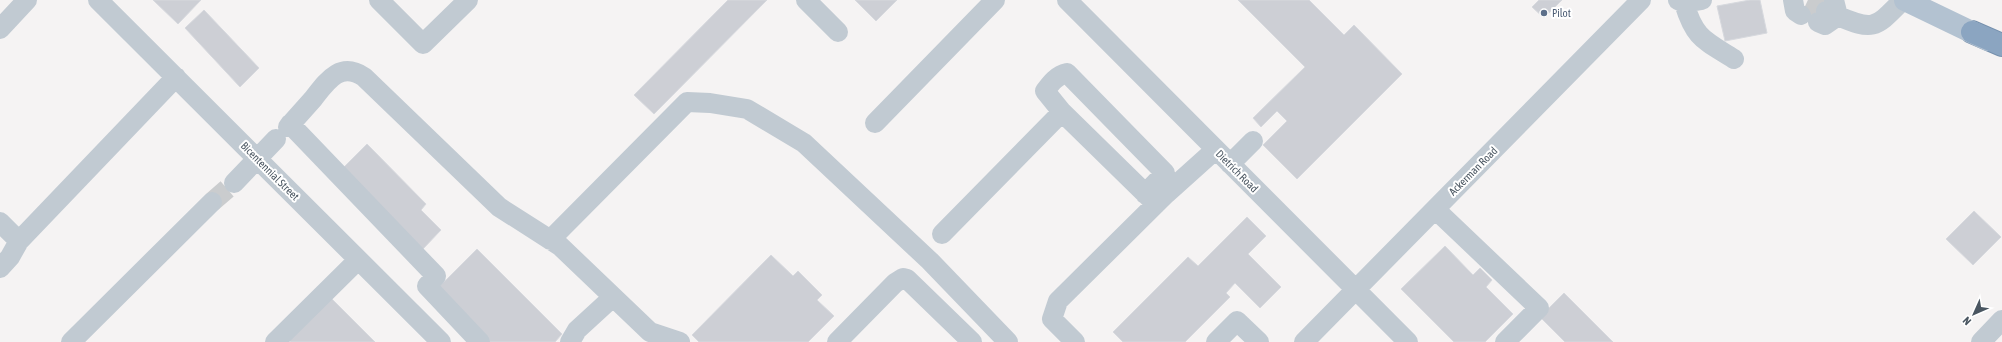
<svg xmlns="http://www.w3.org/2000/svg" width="2002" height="342" font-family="'Asap Condensed',sans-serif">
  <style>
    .building { fill: #cdcfd5; stroke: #d7d9de }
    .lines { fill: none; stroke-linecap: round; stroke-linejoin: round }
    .minor-tunnel { stroke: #caccce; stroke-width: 20; stroke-dasharray: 20 10; stroke-linecap: butt }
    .highway-casing { stroke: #7690ad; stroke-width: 24 }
    .minor { stroke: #c1cad2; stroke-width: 20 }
    .major { stroke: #b3c2d1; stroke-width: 22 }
    .highway { stroke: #8ba5c1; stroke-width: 22 }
    .service-dot { fill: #5c6f8a; stroke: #fff; stroke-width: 1.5 }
    .labels { text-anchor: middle; stroke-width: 4; stroke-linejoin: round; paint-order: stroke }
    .service-label { font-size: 11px; fill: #4e5e75; stroke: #fff; text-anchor: start }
    .street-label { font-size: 11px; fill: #4a5661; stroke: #fff }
  </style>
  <rect width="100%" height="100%" fill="#f5f3f3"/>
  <path class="building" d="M 153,0 L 201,0 L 178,24 Z
    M 728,0 L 767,0 L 654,114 L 634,95 Z
    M 855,0 L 897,0 L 876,21 Z
    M 1238,0 L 1309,0 L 1344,35 L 1354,25 L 1402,74 L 1297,179 L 1263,145 L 1287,121 L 1277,111 L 1261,127 L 1253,118 L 1305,67 Z
    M 1539,0 L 1562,0 L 1544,18 L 1532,7 Z
    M 1750,0 L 1760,0 L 1767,33 L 1725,41 L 1717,6 Z
    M 204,10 L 259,68 L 240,87 L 185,28 Z
    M 367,144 L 426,204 L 421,210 L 441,230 L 422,250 L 342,169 Z
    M 1974,211 L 2001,237 L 1973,265 L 1946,239 Z
    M 1247,217 L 1266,236 L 1248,254 L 1281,287 L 1260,308 L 1235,283 L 1226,293 L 1230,297 L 1185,342 L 1123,342 L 1113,332 L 1188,257 L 1198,266 Z
    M 1445,246 L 1473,275 L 1480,268 L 1492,280 L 1486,287 L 1513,314 L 1485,342 L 1454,342 L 1401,289 Z
    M 477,249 L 562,334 L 555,342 L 488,342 L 436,290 Z
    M 771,255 L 793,276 L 798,271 L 822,295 L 817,300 L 834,316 L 808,342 L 699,342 L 692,335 Z
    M 1564,293 L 1613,342 L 1565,342 L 1540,317 Z
    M 331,298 L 375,342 L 291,342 L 289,340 Z"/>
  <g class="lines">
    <path class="minor-tunnel" d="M 1807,2 L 1822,9
      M 212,202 L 234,183"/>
    <g class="highway-casing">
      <path id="highway" d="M 1972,32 L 2002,45"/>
    </g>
    <path class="minor" d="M 98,0 L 441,342
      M 379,0 L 423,44 L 468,0
      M 806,0 L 838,32
      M 1067,0 L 1408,342
      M 1678,0 L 1684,3 L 1702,0
      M 1793,0 L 1795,11 L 1801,15
      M 1834,0 L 1838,16 C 1875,32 1876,27 1903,0
      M 1684,3 C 1695,39 1704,40 1734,59
      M 1818,22 L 1825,25 L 1838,16 L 1826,11
      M 0,29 L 27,0
      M 1062,112 L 1045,91 C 1051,83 1057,75 1067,73 L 1165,173 L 1145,194
      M 875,123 L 995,0
      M 290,124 L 436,276 L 427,286 L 480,342
      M 288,127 C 296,118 305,108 313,99 C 327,81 340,61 364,77 L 499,207 L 560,246 L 650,332 L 680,342
      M 1230,164 L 1253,141
      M 234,183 L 276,139
      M 1435,209 L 1539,308 L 1505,342
      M 0,222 L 19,241
      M 942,234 L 1062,112 L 1156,204
      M 550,240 L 687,102 L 710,103 L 747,109 L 804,143 L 930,261 L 1008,342
      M 0,268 L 10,257 L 19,241 L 176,77
      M 71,342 L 212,202
      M 275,342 L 358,260
      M 570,342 L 577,330 L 613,297
      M 837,342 L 895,283 L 903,278 L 907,279 L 972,342
      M 1075,342 L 1052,319 L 1058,301 L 1166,194 L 1215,150
      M 1216,342 L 1237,321 L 1259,342
      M 1304,342 L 1641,0
      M 1981,342 L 2002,320"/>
    <path class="major" d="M 1905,0 L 1988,40"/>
    <use href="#highway" class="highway"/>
  </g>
  <circle class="service-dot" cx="1544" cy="13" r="4"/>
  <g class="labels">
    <g class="service-label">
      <text x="1552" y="17">Pilot</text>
    </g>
    <g class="street-label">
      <text transform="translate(270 171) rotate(45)" y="4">Bicentennial Street</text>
      <text transform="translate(1237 171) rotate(45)" y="4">Dietrich Road</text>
      <text transform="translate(1473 171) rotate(-45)" y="4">Ackerman Road</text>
    </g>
  </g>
  <g transform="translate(1974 314) rotate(225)" stroke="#ffffff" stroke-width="3" paint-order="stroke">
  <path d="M0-3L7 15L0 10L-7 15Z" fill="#4a5661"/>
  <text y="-6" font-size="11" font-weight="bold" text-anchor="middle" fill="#4a5661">N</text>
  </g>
</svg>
